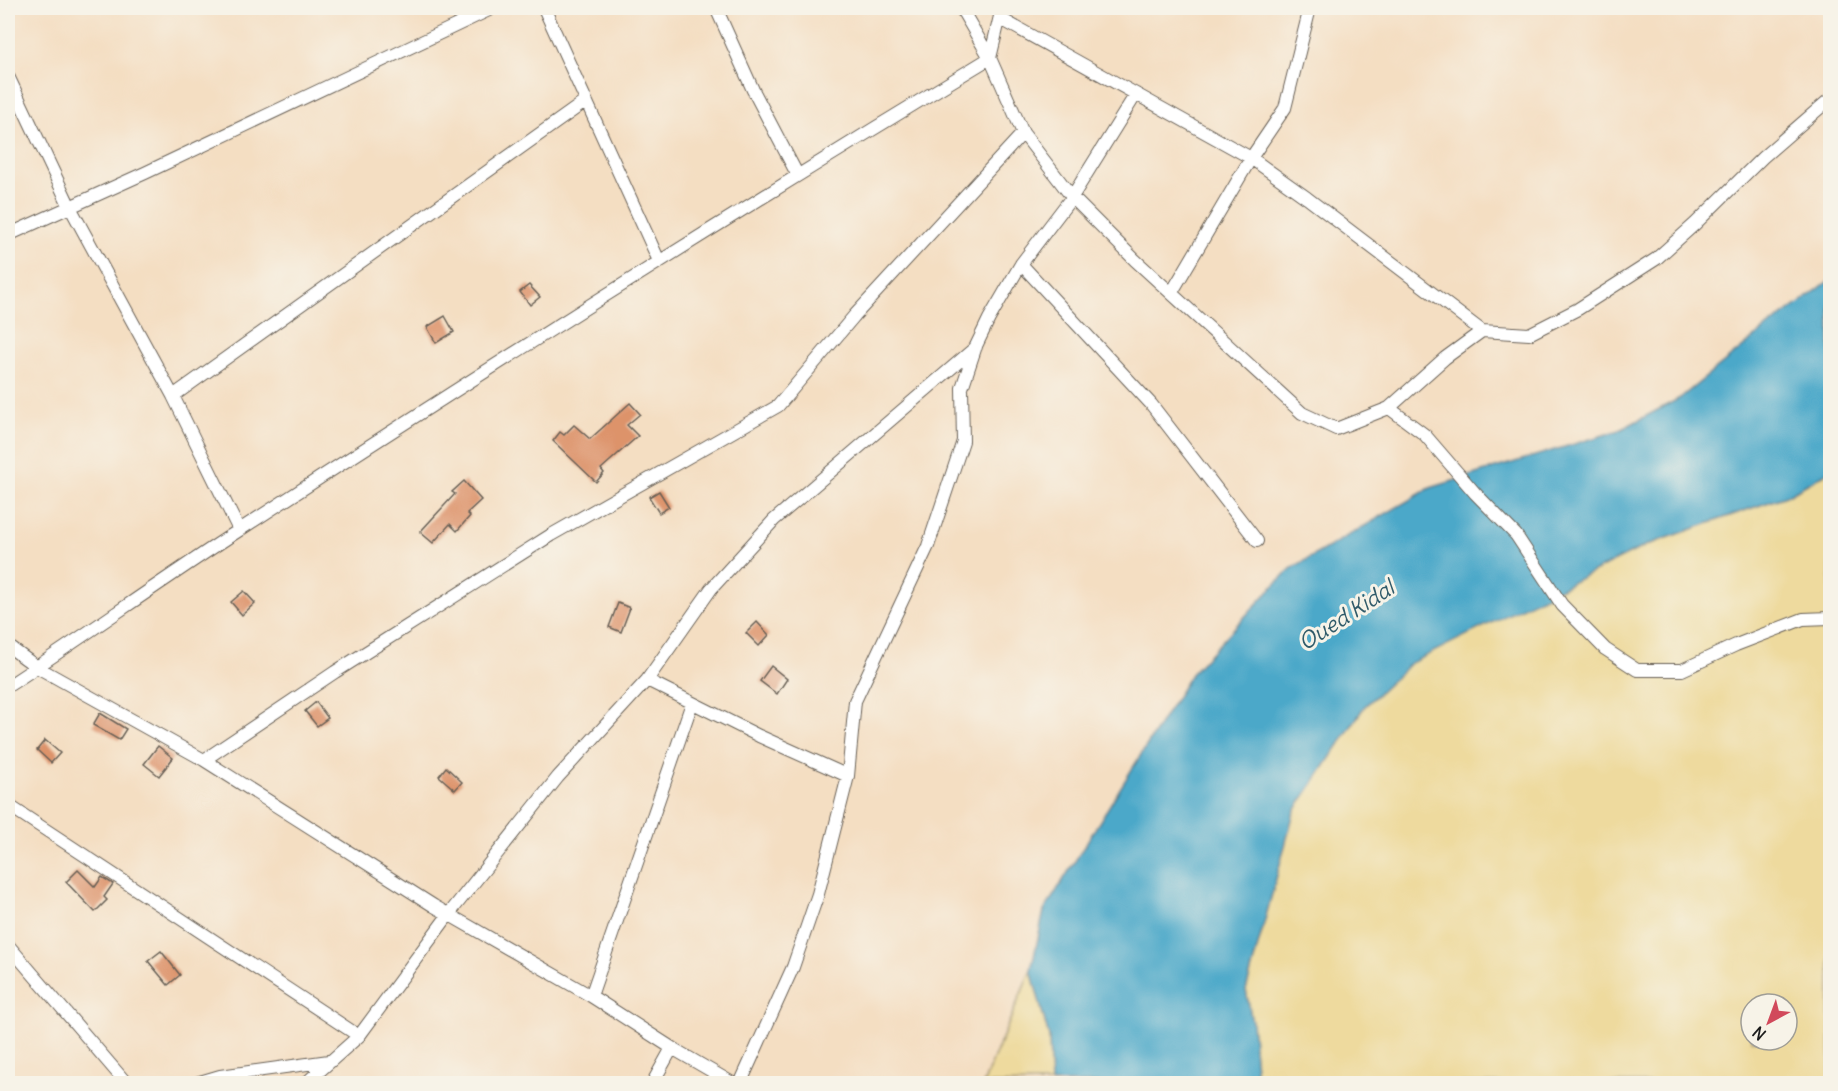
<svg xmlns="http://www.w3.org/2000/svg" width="1838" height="1091" font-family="Delius,sans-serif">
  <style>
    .sand { fill: #eeda9e; stroke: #857b5d; stroke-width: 1.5; fill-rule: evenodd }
    .water { fill: #4ba8c9; stroke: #346272; stroke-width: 1.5 }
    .building { fill: #dd936a }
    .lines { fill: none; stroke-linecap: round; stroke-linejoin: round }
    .street-casing { stroke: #686056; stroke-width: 14 }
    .street { stroke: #fff; stroke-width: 12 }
    .labels { text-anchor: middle; stroke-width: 6; stroke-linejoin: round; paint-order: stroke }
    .water-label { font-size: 22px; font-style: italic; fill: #315b6a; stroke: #f7f3e8 }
  </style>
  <rect width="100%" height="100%" fill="#f7f3e8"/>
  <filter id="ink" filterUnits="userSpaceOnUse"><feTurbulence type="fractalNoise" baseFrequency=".0167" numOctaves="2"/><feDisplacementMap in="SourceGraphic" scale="12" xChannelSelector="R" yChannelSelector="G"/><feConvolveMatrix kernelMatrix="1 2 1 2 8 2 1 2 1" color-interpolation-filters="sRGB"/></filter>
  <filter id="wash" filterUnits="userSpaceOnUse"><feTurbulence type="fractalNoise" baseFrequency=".008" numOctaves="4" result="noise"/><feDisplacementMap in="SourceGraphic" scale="24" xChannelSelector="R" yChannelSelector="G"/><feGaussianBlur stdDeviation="1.35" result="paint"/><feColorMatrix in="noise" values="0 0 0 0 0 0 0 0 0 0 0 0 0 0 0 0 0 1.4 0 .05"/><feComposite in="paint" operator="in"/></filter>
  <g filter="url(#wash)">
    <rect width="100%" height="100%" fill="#f4dec2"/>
    <path class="sand" d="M 1830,471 L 1830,1083 L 1257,1083 L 1252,1022 L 1246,990 L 1294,812 L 1364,707 L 1410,663 L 1647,545 L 1786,496 ZM 1751,1004 L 1787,1004 L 1787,1040 L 1751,1040 Z
      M 1031,970 L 1049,1037 L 1051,1083 L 983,1084 Z"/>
    <path class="water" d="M 1830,280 L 1830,471 L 1786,496 L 1647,545 L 1411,663 L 1364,707 L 1294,812 L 1246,990 L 1252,1022 L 1257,1083 L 1051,1083 L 1049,1037 L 1031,970 L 1044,911 L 1191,674 L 1283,576 L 1292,568 L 1430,488 L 1620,430 L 1680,398 L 1768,327 Z"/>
    <g id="blocks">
      <path class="building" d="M 529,285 L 540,297 L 530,305 L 520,292 Z
        M 445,316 L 454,332 L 436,343 L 427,327 Z
        M 630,403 L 640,414 L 627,425 L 638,436 L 601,469 L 604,473 L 596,482 L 553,441 L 560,432 L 564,435 L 574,425 L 590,439 Z
        M 464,481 L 481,500 L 467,513 L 470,516 L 457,531 L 450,524 L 433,543 L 420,532 L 455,494 L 452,492 Z
        M 659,491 L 669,507 L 659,513 L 649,497 Z
        M 244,591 L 255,603 L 242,615 L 231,602 Z
        M 618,603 L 630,608 L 621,632 L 609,627 Z
        M 757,622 L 769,635 L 759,646 L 746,633 Z
        M 771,666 L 787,679 L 777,694 L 760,681 Z
        M 316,702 L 328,718 L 317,726 L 305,711 Z
        M 100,713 L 126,729 L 119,740 L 93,725 Z
        M 45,740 L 60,753 L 51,763 L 37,750 Z
        M 158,746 L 173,758 L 159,776 L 144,764 Z
        M 446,767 L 462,782 L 455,790 L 439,776 Z
        M 78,870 L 95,887 L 102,877 L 113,884 L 104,897 L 107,900 L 95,912 L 66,882 Z
        M 161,951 L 180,975 L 168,985 L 148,961 Z"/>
    </g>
  </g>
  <g filter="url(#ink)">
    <use href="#blocks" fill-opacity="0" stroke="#686056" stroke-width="1.5"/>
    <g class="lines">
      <g class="street-casing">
        <path id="street" d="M 544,8 L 659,261
          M 716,8 L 753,90 L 797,174
          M 1002,8 L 990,58 L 1023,133 L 1072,197 L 1135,260 L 1302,413 L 1336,429 L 1389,408 L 1445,358 L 1482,331
          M 1001,19 L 1251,158 L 1307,198 L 1482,331 L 1529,334 L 1578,309 L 1656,259 L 1695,224 L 1763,157 L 1830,99
          M 8,76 L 70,207 L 173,396 L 239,530
          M 8,235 L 145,173 L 493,8
          M 1021,264 L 1151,404 L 1257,541
          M 1172,292 L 1251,158 L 1285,108 L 1310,8
          M 173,396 L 586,101
          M 1389,408 L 1425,435 L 1475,493 L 1516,535 L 1562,605 L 1605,649 L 1637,670 L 1682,670 L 1736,645 L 1803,619 L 1830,618
          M 8,646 L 37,667 L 204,760 L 434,906 L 591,996 L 672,1048 L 734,1084
          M 647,680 L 759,736 L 848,776
          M 8,686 C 86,635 162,580 241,529 C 488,368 737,211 990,58 L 961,8
          M 204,760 L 335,672 L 551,535 L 778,406 L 855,315 L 1023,133
          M 8,805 L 359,1036
          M 8,945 L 127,1084
          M 591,996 L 692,703
          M 193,1084 L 220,1076 L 329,1061
          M 305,1084 L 359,1036 L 449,914 L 558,777 L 647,680 L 711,589 L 774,520 L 976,347
          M 652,1084 L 672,1048
          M 740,1084 L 793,967 L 818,894 L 848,776 L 855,701 L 928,546 L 963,441 L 962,388 L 976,346 L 989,319 L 1021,264 L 1072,197 L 1136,94"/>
      </g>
      <use href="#street" class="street"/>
    </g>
  </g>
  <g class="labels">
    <g class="water-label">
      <text transform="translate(1346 615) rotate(-33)" y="8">Oued Kidal</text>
    </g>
  </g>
  <rect width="1838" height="1091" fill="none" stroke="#f7f3e8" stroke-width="30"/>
  <g transform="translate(1769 1022) rotate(221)"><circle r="28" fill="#f7f3e8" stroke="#9f9d96" stroke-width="1.5"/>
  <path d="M0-4.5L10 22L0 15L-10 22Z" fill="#d1495b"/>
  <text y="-9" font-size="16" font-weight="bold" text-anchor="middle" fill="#1c1c1c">N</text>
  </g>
</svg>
